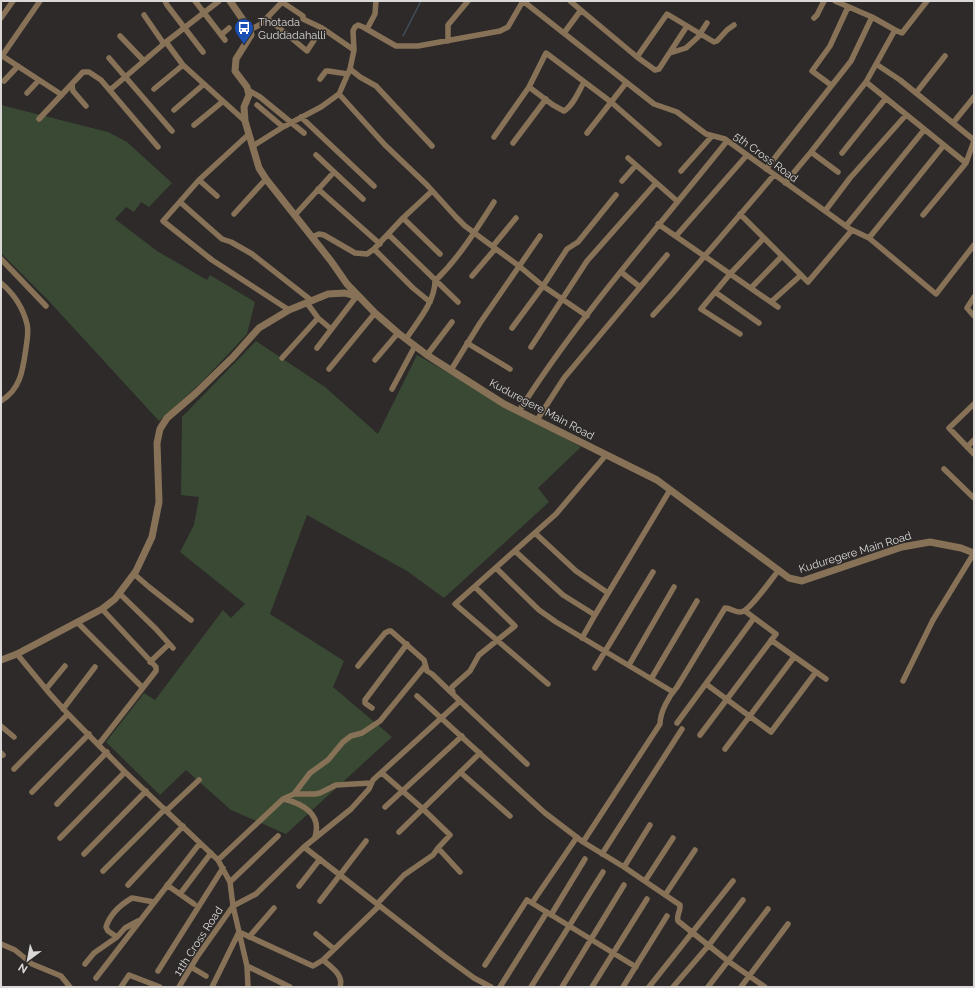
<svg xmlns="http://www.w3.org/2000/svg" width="975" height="988" font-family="Raleway,sans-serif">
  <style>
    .green { fill: #394934 }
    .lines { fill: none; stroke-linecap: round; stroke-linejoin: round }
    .stream { stroke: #424f59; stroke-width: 1.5 }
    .minor { stroke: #887257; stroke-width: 5.5 }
    .tertiary { stroke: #887257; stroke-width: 7 }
    .labels { text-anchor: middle; stroke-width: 3; stroke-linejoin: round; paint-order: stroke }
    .poi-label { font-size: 11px; fill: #dbd9d8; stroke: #2d2a29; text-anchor: start }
    .street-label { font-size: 11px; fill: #dbd9d8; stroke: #2d2a29 }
  </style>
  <rect width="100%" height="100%" fill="#2d2a29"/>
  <path class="green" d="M 1,105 L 108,132 L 127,142 L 172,183 L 149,207 L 141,202 L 134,212 L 126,207 L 115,219 L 157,251 L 207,280 L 210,275 L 255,302 L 247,334 L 203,381 L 159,421 L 47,299 L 1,253 Z
    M 256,341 L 325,387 L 378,434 L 417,355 L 581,447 L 538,488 L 549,502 L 444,598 L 407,571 L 307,515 L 270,614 L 344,661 L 333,687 L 392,737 L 286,834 L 231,810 L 186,770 L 160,795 L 106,742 L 144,693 L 155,700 L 223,610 L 231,618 L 245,604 L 180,552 L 194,525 L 199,497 L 181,495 L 182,417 Z"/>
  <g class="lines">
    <path class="stream" d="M 403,36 L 421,1"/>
    <path class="minor" d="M 165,1 L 167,5 L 203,52
      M 195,1 L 225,40
      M 523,1 L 654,104 L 677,112 L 706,134 L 725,139 L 850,229 L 869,238 L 936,294 L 974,245
      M 570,1 L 637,57 L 667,14 L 714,42 L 717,41 L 727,30 L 734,25
      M 835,1 L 872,17 L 895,30 L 866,82 L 966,163 L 923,215
      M 282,2 L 303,16 L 303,19 L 322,28
      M 144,15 L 164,44
      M 1,18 L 13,1
      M 267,18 L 307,51 L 322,28 L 354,50
      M 814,18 L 817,15 L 824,1
      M 367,29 L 375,14 L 376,1
      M 250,30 L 261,24 L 283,1
      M 895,30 L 902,33 L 927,1
      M 564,33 L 581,10
      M 221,35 L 229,28
      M 120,36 L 144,61
      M 448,41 L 448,25 L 468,1
      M 166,42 L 183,65 L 245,121
      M 670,53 L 686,48 L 698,37 L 707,23
      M 1,55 L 62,95
      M 2,56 L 40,1
      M 637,57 L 655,70 L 659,69 L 687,26
      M 109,58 L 172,131
      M 876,64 L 900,80 L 974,140
      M 350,69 L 360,77 L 376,86 L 432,146
      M 320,79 L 326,71 L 328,71 L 348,74
      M 4,81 L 18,66
      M 72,85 L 73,91 L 86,106
      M 831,85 L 812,71 L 830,46 L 848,7
      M 529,87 L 553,105 L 564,111 C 573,106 579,91 584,82
      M 154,89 L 183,65
      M 110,90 L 166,42 L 219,1
      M 248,90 L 260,97 L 304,133
      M 27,93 L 39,80
      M 916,93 L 945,56
      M 339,94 L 385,145 L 427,185 L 456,217 L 465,226 L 519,266 L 543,286 L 587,316
      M 257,105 L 283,127
      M 174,110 L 204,84
      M 301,117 L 374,186
      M 39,119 L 83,72 L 89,72 L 101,80 L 158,147
      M 953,123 L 974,97
      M 194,125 L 222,102
      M 587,133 L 626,83
      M 249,134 L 199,180 L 163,221 L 212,260 L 289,310
      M 494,137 L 529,87 L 546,53 L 611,102 L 659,144
      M 513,143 L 546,99
      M 253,146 L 283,127 L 321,107 L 339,94 L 350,69 L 354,50 L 353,31 L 355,27 L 358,25 L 363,27 L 396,46 L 418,46 L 500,31 L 508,27 L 523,1
      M 811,152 L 838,172
      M 842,153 L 886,98
      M 316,155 L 363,199
      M 628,158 L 636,165
      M 966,163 L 974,141
      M 766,169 L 851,61 L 872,17
      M 681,171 L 712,136
      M 199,180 L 217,196
      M 622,181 L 636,165 L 677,201
      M 785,183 L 811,152 L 866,82
      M 318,189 L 380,244
      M 180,202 L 222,239 L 231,242 L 252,254 L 312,301
      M 825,211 L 850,178 L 906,115
      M 234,214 L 266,179
      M 740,214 L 808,282 L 852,230
      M 295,215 L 334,172
      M 403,218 L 440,254
      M 658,224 L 778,307
      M 846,226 L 924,130
      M 389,235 L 458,302
      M 676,236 L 747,155
      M 312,237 L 319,234 L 324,235 L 355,253 L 367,254 L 374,249 L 403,218 L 432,191
      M 869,238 L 944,145
      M 493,246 L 516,218
      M 374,249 L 413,288 L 430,302
      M 1,259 L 46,306
      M 621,272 L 640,287
      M 472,276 L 495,249
      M 1,283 C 13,293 23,308 27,324 C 29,332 27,340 26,348 C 23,369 21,389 1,401
      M 751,288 L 782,256
      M 715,292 L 759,323
      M 974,297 L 967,308 L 974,316
      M 771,302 L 801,275
      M 307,303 L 318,318 L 331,329
      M 653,315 L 673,293 L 774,175
      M 512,328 L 543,286 L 567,249 L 578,242 L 616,195
      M 740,334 L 701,309 L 730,274 L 764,238
      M 406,339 C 417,322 435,302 435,281 C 459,258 476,230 494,202
      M 467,343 L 510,369
      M 531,347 L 587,261 L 656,183
      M 317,348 L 356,297
      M 427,355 L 452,322
      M 282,358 L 318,318
      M 375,360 L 398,333
      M 329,369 L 375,313
      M 451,370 L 480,323 L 540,236
      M 392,389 L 415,346
      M 974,404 L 949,428 L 974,454
      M 519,411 C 580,315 656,230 727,141
      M 537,420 L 564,378 L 667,255
      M 967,447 L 974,440
      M 944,469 L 974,498
      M 535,533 L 576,571 L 608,593
      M 515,551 L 563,595 L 595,615
      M 496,568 L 539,610 L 556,622 L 673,692
      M 134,574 L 149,587 L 191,620
      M 119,593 L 156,629 L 173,648
      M 77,622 L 142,687
      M 582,638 L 595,615 L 670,490
      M 771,640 L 826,679
      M 17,654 L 50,694 L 68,714 L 125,772 L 218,860 L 230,882 L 233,906 L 247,966 L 248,987
      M 150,662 L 169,644
      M 629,665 L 674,587
      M 358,666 L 385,633 L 389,631 L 391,631 L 424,660 L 427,671 L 432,674 L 460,701 L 527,764
      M 595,668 L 653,572
      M 651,679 L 697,601
      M 903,681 L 933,620 L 974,553
      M 548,684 L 455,604 L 556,514 L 606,455
      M 706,684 L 771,732 L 816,672
      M 46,689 L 65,666
      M 453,694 L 452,687 L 470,671 L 479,655 L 515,626 L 475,587
      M 417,696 L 545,813 L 583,842 L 624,867 L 680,905 C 681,911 676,915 678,921 L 728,961 L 765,987
      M 372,708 L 365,703 L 365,700 L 407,644
      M 63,709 L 95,667
      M 677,723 L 754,618
      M 1,726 L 14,737
      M 700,735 L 776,634 L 745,611
      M 99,744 L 156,671 L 156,667 L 102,609
      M 725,749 L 794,657
      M 1,753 L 3,755
      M 14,769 L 68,714
      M 460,772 L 510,816
      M 382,773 L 422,808 L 450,835 L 438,848 L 460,872
      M 32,792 L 89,734
      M 294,794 L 315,794 L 320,793 L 336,785 L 371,783
      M 284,799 C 303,804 322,814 315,837
      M 57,804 L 107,752
      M 385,807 L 462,736
      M 166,811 L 199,780
      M 399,832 L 480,753
      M 60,838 L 125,772
      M 583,842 L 660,724 C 660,712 669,696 677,687 L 725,608 C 731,608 736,613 741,612 C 749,612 772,578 779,570
      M 304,847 L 444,956 L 474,978 L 491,987
      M 84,854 L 146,791
      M 602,854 L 682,729
      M 218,860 L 283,799 L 294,794 L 310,773 L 328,760 L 343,742 L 351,736 L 362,733 L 380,721 L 425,666
      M 624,867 L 650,825
      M 103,871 L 165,809
      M 645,881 L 673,838
      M 230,882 L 278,836
      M 128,885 L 183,826
      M 167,885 L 194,904
      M 299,886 L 320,859
      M 180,894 L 211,853
      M 665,895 L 695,850
      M 320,901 L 366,841
      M 532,903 L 577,837
      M 377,904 L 404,875 L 433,855 L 438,848
      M 551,915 L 585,859
      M 316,934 L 334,949
      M 117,937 L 108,931 L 106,927 C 110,914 120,905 132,898 L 154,902
      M 249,937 L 274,908
      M 1,944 L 15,950 L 32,964 L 61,976 L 70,987
      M 323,960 C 331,967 344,975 340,987
      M 85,964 L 94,953 L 117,937 L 125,928 L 138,921
      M 485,965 L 527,900 L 636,967
      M 247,966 L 290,987
      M 191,967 L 206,976
      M 158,971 L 223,868
      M 96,978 L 200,843
      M 121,987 L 129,975 L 160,987
      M 179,987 L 197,957 L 233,906 L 256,894 L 304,847 L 351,809 L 369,789 L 373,780 L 460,701
      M 212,987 L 239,932 L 313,966 L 323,960 L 379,906
      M 500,987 L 547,912
      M 531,987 L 603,872
      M 562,987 L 624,885
      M 592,987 L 647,899
      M 623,987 L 667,916
      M 649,987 L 733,881
      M 673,987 L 709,945 L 743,900
      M 708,987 L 768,909
      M 741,987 L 788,924"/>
    <path class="tertiary" d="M 230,1 L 250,30 L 251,35 L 236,59 L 235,71 L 247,87 L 249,95 L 244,107 L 245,121 L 259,168 L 266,179 L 331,261 L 347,284 L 375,313 L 398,333 L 427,355 L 504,404 L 657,480 L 789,578 L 802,581 L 902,547 L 930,542 L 961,548 L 974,553
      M 1,660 L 17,654 L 102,609 L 115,599 L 136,571 L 152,537 L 159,502 L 157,443 L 160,429 L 167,418 L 196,393 L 233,357 L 259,328 L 289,310 L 328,294 L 345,293 L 358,297"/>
  </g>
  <defs>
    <g id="bus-pin" transform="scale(1)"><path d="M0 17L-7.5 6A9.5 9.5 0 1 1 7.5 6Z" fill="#1a4fb4" stroke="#2d2a29"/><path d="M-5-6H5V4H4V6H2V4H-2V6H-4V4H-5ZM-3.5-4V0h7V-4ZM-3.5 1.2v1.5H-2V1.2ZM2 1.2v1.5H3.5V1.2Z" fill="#fff"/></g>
  </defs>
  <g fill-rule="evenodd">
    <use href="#bus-pin" x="244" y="28"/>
  </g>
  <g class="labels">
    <g class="poi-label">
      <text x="258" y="26">Thotada<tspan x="258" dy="13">Guddadahalli</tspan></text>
    </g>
    <g class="street-label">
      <text transform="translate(766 157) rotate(36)" y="4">5th Cross Road</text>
      <text transform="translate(542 409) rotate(28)" y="4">Kuduregere Main Road</text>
      <text transform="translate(855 552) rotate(-17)" y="4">Kuduregere Main Road</text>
      <text transform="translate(198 941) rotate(-57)" y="4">11th Cross Road</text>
    </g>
  </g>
  <rect width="975" height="988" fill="none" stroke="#dbd9d8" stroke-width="4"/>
  <g transform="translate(28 960) rotate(212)" stroke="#2d2a29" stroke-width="3" paint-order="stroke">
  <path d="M0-3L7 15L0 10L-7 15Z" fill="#dbd9d8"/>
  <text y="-6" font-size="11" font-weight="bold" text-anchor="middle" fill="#dbd9d8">N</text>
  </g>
</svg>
